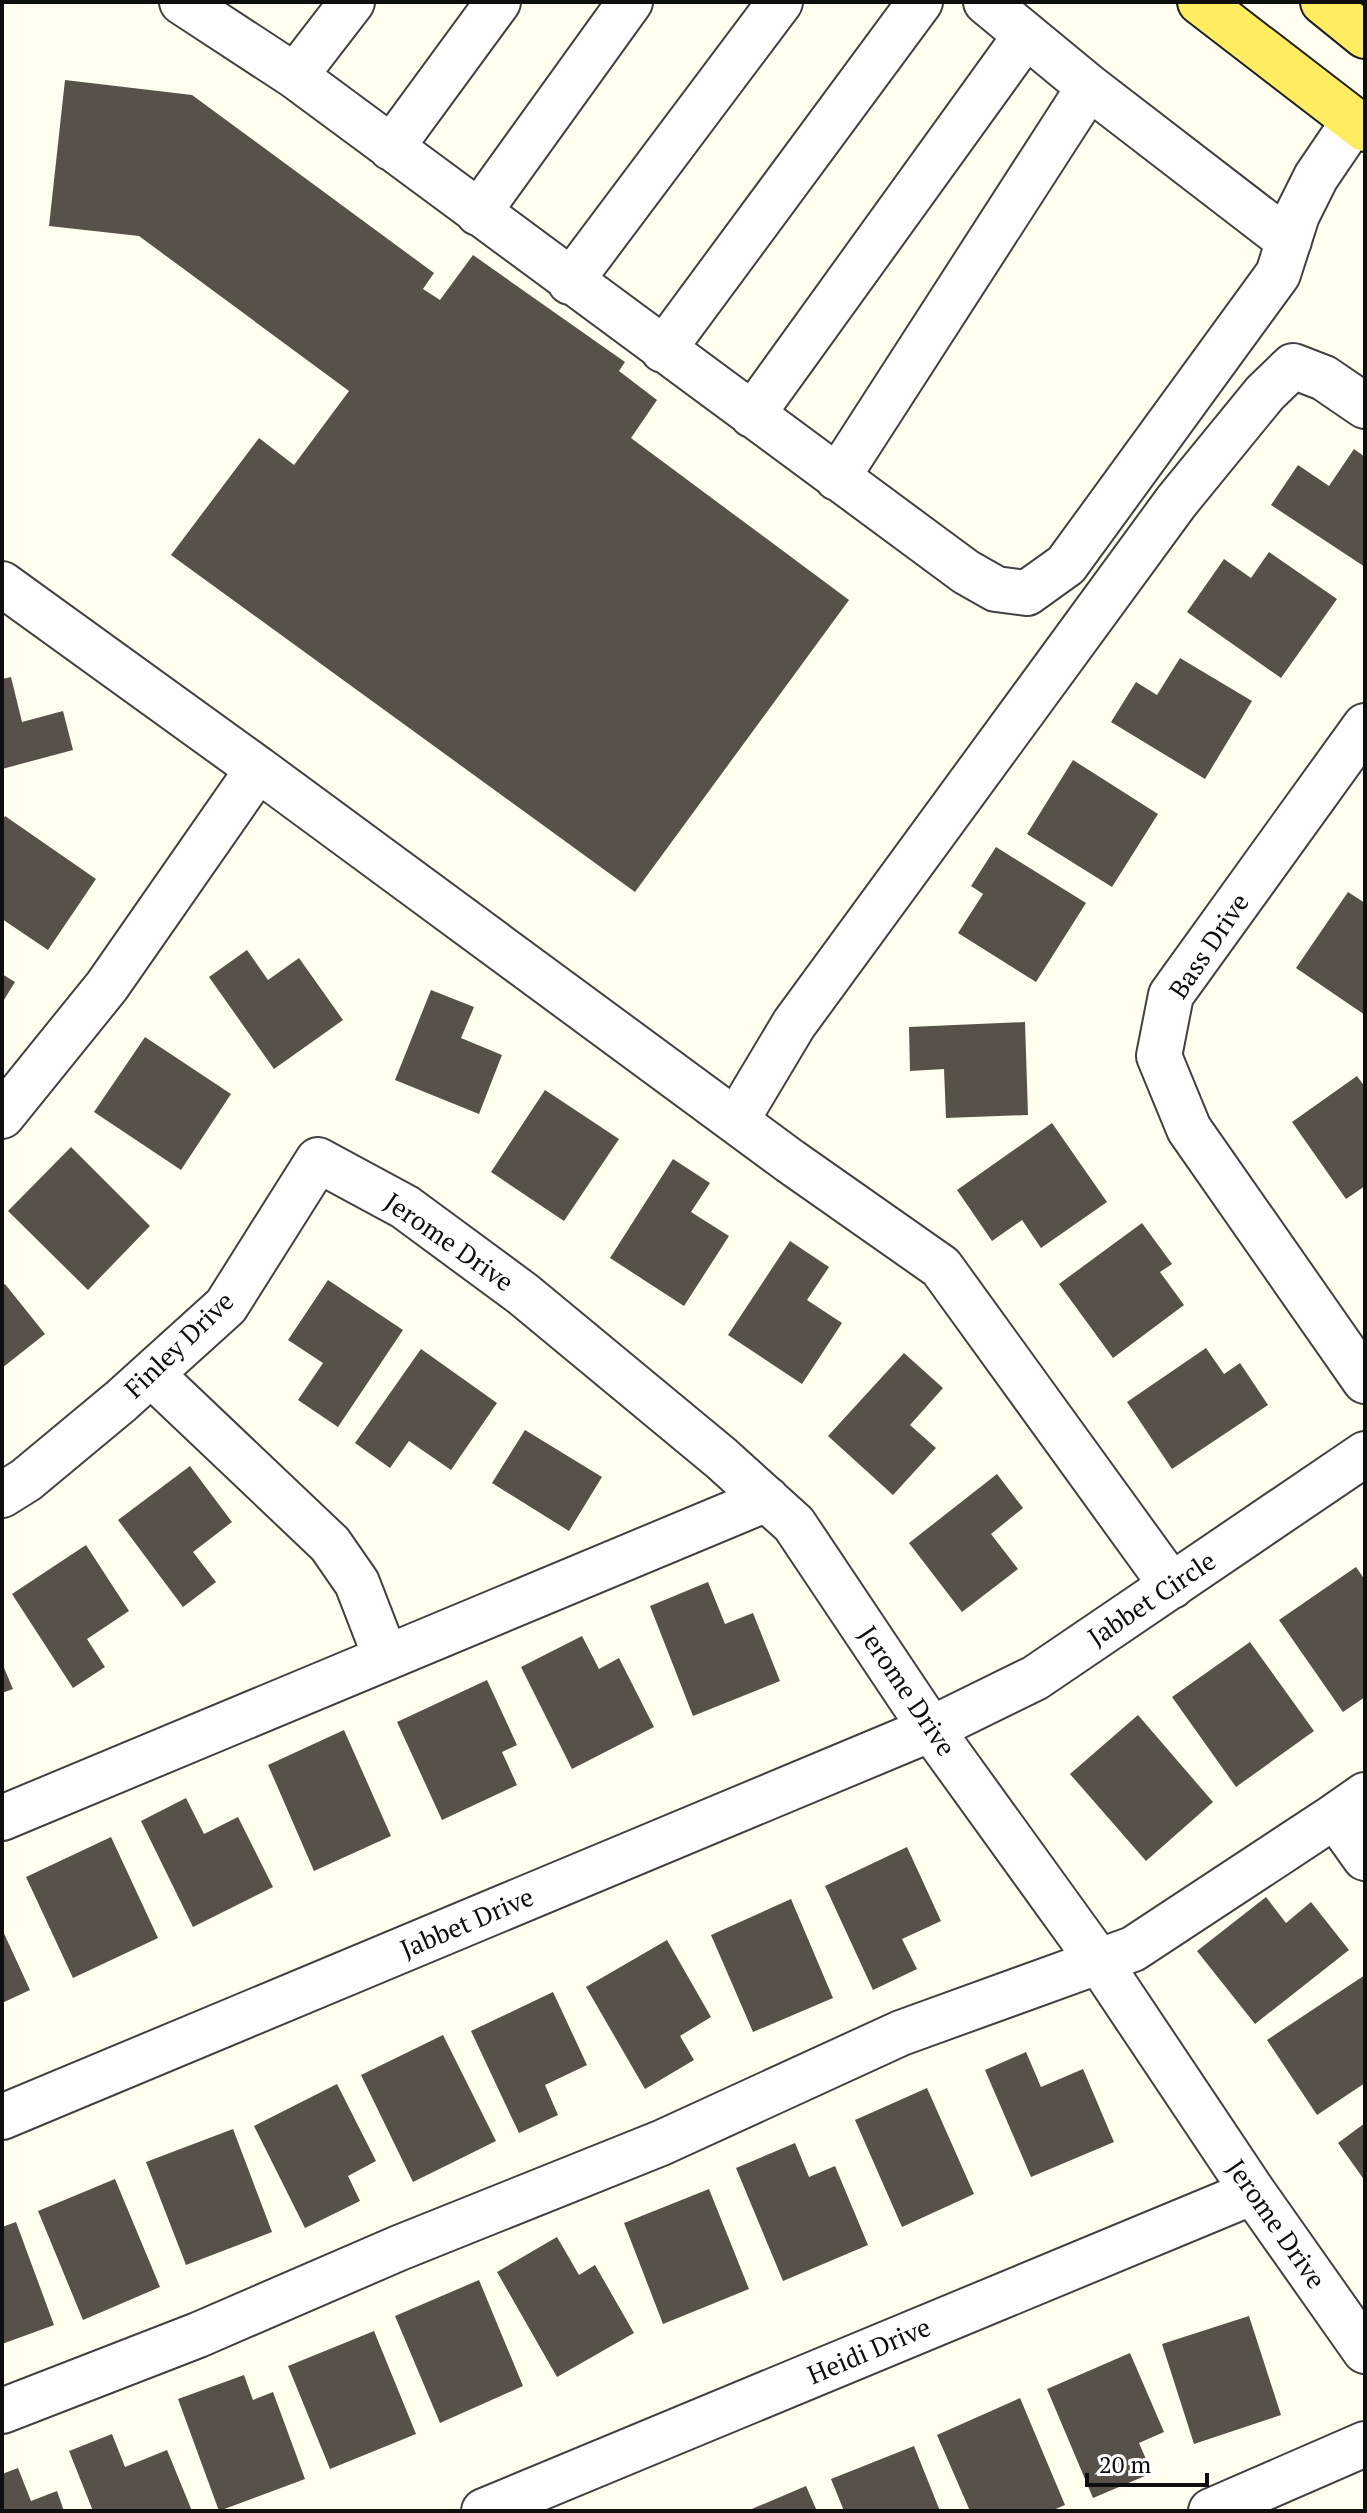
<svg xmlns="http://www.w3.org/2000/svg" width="1367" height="2513" font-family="'PT Serif',serif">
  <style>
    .building { fill: #585149 }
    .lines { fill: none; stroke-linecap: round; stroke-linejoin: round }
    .minor-casing { stroke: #414141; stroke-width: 48 }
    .major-casing { stroke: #1f1f1f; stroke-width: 48 }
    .minor { stroke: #fff; stroke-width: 44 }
    .major { stroke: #ffed5f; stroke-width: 44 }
    .labels { text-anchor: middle; stroke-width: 8; stroke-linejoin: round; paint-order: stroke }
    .street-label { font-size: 26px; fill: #0e0e0e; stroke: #fff }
  </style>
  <rect width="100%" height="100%" fill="#fffeef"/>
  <path class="building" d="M 65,80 L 192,95 L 434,273 L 416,299 L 423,289 L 440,300 L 473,255 L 625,362 L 619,371 L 657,400 L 631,438 L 849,600 L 635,892 L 171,555 L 259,438 L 294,465 L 349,391 L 139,236 L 49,226 Z
    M 1354,449 L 1365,457 L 1365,567 L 1271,505 L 1298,465 L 1329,486 Z
    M 1269,552 L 1337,599 L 1281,678 L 1187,612 L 1224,559 L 1251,578 Z
    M 1180,658 L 1252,701 L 1205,779 L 1111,722 L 1136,682 L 1157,695 Z
    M 11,677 L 22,722 L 63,711 L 73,750 L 2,769 L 2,679 Z
    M 1073,760 L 1158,814 L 1112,887 L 1027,834 Z
    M 5,816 L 96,879 L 48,950 L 2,919 L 2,821 Z
    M 996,847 L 1086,903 L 1036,982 L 958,933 L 983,894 L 971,886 Z
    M 1348,892 L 1365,903 L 1365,1015 L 1296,968 Z
    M 247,950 L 268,980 L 299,958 L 343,1020 L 274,1069 L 209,977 Z
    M 2,974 L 15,982 L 2,1003 Z
    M 431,990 L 474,1007 L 461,1038 L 502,1055 L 479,1114 L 395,1080 Z
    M 1025,1022 L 1028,1115 L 946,1118 L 944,1069 L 910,1071 L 909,1027 Z
    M 145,1037 L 231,1094 L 181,1170 L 94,1112 Z
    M 1357,1076 L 1365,1087 L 1365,1186 L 1346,1199 L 1292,1122 Z
    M 545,1090 L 619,1139 L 564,1221 L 491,1172 Z
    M 1052,1123 L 1107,1202 L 1041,1248 L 1022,1220 L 992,1241 L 957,1190 Z
    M 71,1147 L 150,1226 L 88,1290 L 8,1211 Z
    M 673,1159 L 710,1183 L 691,1212 L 729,1236 L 684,1306 L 610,1258 Z
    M 1142,1223 L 1172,1264 L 1160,1272 L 1184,1305 L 1113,1358 L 1059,1284 Z
    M 790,1241 L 829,1267 L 807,1300 L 842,1323 L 802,1384 L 728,1335 Z
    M 328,1280 L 403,1330 L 338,1427 L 298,1400 L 323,1363 L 288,1340 Z
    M 5,1284 L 45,1334 L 2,1368 L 2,1286 Z
    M 1206,1348 L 1224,1374 L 1240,1363 L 1268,1405 L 1172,1469 L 1127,1402 Z
    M 421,1349 L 497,1403 L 451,1470 L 409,1441 L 390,1468 L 355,1443 Z
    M 904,1353 L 943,1388 L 910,1425 L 936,1448 L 893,1495 L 828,1436 Z
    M 525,1430 L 602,1477 L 569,1531 L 492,1483 Z
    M 190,1466 L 232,1522 L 193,1552 L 216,1582 L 183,1607 L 118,1520 Z
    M 997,1474 L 1023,1508 L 991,1534 L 1018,1569 L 962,1612 L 909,1543 Z
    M 86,1545 L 129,1611 L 87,1639 L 105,1667 L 73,1688 L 12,1594 Z
    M 1356,1567 L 1365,1580 L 1365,1697 L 1343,1712 L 1279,1620 Z
    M 708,1582 L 725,1624 L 753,1613 L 780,1681 L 693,1716 L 650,1606 Z
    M 582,1636 L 599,1669 L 619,1658 L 654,1727 L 572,1769 L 521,1667 Z
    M 1250,1642 L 1314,1731 L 1236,1787 L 1172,1697 Z
    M 2,1663 L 13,1689 L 2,1693 Z
    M 487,1680 L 517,1745 L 502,1752 L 517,1785 L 442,1820 L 397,1722 Z
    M 1138,1715 L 1213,1802 L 1146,1861 L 1070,1774 Z
    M 344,1730 L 391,1836 L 314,1871 L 268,1765 Z
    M 186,1798 L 204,1834 L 238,1817 L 273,1887 L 193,1927 L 141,1821 Z
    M 111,1837 L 158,1938 L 73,1978 L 26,1877 Z
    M 907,1847 L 941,1921 L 902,1939 L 917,1969 L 873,1990 L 825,1886 Z
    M 1266,1897 L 1286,1923 L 1311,1902 L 1349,1950 L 1255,2024 L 1197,1951 Z
    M 791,1899 L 833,1998 L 753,2032 L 711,1935 Z
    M 2,1929 L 30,1990 L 2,2003 Z
    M 667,1940 L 711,2017 L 680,2036 L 694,2060 L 645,2089 L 586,1987 Z
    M 1365,1975 L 1365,2083 L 1317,2115 L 1267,2040 Z
    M 553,1992 L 587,2065 L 545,2085 L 558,2115 L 519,2133 L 471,2031 Z
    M 443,2035 L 496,2141 L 413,2182 L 361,2075 Z
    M 1026,2052 L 1041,2087 L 1083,2069 L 1114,2142 L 1031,2177 L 985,2070 Z
    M 337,2084 L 376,2161 L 348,2176 L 360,2201 L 305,2228 L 254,2126 Z
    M 927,2088 L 974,2194 L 902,2227 L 855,2120 Z
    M 1365,2123 L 1365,2181 L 1338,2143 Z
    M 233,2129 L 272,2232 L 186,2265 L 146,2162 Z
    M 795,2143 L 809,2177 L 835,2166 L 868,2245 L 783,2281 L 736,2168 Z
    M 115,2179 L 160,2287 L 83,2320 L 38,2211 Z
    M 709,2189 L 749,2289 L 663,2324 L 624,2223 Z
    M 16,2222 L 54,2325 L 2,2344 L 2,2227 Z
    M 557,2237 L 579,2275 L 595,2265 L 634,2333 L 557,2377 L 497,2272 Z
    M 479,2280 L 523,2386 L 440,2423 L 395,2316 Z
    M 1249,2316 L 1281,2415 L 1194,2444 L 1162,2344 Z
    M 374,2331 L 416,2434 L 330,2469 L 288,2366 Z
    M 1130,2353 L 1164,2432 L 1139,2443 L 1152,2473 L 1093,2498 L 1047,2389 Z
    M 244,2375 L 253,2400 L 273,2392 L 305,2479 L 219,2511 L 178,2399 Z
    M 1020,2398 L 1065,2505 L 1051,2511 L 970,2511 L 937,2435 Z
    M 112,2434 L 125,2467 L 167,2450 L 192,2511 L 93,2511 L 69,2451 Z
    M 914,2446 L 940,2511 L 844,2511 L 831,2479 Z
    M 18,2468 L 31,2501 L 57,2491 L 64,2511 L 2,2511 L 2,2474 Z
    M 806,2486 L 817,2511 L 747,2511 Z"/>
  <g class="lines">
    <g class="minor-casing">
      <path id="minor" d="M 182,2 L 295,76 L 966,572 L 996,589 L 1027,593 L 1066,565 L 1278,274 L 1297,215 L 1316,177 L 1354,121
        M 986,2 L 1089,87 L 1289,241
        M 295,76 L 352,2
        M 391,148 L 498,2
        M 478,213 L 630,2
        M 570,282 L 780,2
        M 663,350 L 920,2
        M 752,415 L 1026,35
        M 837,478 L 1089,87
        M 2,584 L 258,769 L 107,986 L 2,1116
        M 1365,726 L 1171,995 L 1159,1056 L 1189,1129 L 1365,1381
        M 258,769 L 790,1161 L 941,1267 L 1172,1586
        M 736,1121 L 794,1024 L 1176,502 L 1265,393 L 1293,366 L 1324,378 L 1365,406
        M 151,1374 L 330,1544 L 357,1583 L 386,1658
        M 2,1495 L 26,1480 L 121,1401 L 226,1306 L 318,1160 L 405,1207 L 523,1294 L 721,1458 L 794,1524 L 931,1729 L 1100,1963 L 1253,2192 L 1365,2351
        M 1335,1816 L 1365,1795
        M 2,1818 L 767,1499
        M 2,2117 L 931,1729 L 1035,1678 L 1365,1454
        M 2,2411 L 198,2335 L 399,2248 L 661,2143 L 901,2033 L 1133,1949 L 1335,1816 L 1365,1858
        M 484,2511 L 1253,2192
        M 1211,2511 L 1365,2444"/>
    </g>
    <g class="major-casing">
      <path id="major" d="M 1200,2 L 1365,129
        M 1323,2 L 1365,36"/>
    </g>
    <use href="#minor" class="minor"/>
    <use href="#major" class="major"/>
  </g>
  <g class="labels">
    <g class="street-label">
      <text transform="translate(1209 946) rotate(-56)" y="9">Bass Drive</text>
      <text transform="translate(449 1242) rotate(35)" y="9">Jerome Drive</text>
      <text transform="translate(179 1345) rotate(-44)" y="9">Finley Drive</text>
      <text transform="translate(1152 1599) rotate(-34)" y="9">Jabbet Circle</text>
      <text transform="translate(907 1691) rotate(56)" y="9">Jerome Drive</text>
      <text transform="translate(467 1923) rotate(-23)" y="9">Jabbet Drive</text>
      <text transform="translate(1276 2224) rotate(55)" y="9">Jerome Drive</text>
      <text transform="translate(869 2351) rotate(-23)" y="9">Heidi Drive</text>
    </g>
  </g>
  <rect width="1367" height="2513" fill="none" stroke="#0e0e0e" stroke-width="8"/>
  <path d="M1087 2473v12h120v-12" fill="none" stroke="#0e0e0e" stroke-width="4"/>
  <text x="1099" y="2473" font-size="24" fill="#0e0e0e" stroke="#ffffff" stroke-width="6" paint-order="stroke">20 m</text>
</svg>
